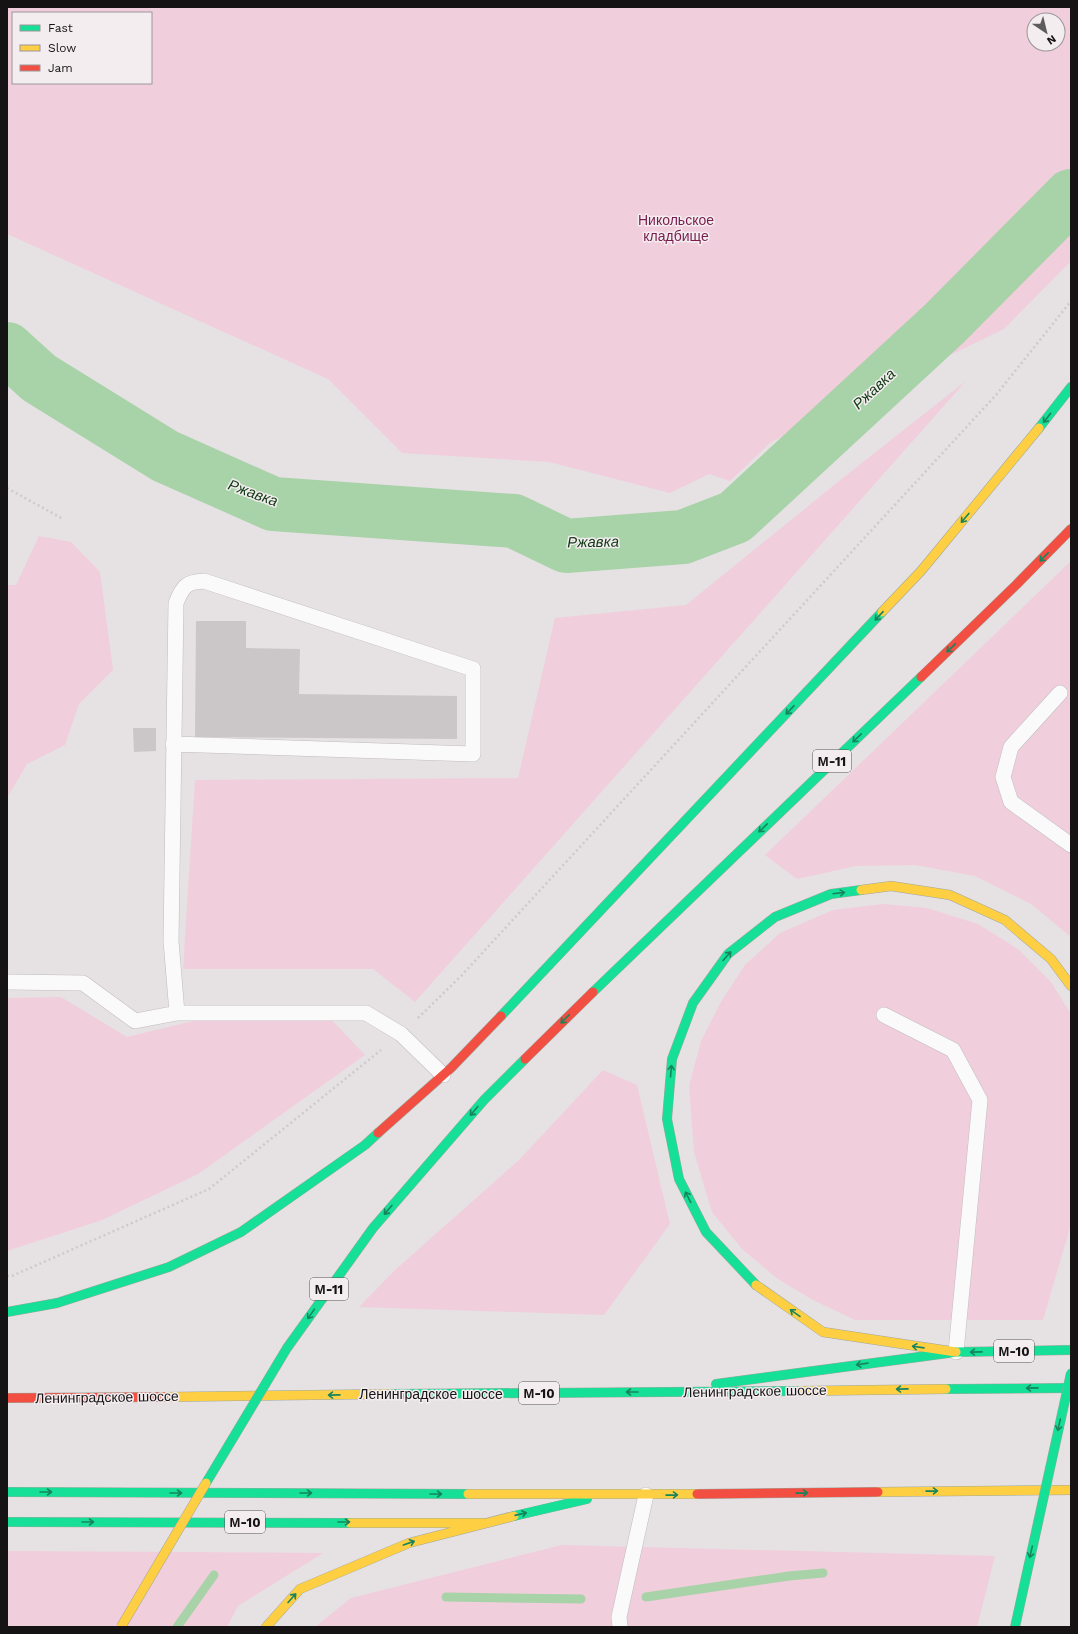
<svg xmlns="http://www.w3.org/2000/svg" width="1078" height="1634" font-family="'Work Sans',sans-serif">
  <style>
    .green { fill: #f1cedc; fill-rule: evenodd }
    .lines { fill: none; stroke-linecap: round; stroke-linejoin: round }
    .stream { stroke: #a8d2a8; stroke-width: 9 }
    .river { stroke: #a8d2a8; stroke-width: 54 }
    .building { fill: #cbc7c9 }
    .lane-casing { stroke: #c0bdbf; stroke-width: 16 }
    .fast-casing { stroke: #9da89c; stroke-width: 10 }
    .slow-casing { stroke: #9da89c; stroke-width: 10 }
    .jam-casing { stroke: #9da89c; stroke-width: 10 }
    .path { stroke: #cccbcb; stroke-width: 2.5; stroke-dasharray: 2 3; stroke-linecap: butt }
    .lane { stroke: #fbfafb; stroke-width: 15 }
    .fast { stroke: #16e098; stroke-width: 9 }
    .slow { stroke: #ffcf43; stroke-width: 9 }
    .jam { stroke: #f24e42; stroke-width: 9 }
    .fast-bridge-casing { stroke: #9da89c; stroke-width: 10; stroke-linecap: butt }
    .slow-bridge-casing { stroke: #9da89c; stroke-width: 10; stroke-linecap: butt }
    .jam-bridge-casing { stroke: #9da89c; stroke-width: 10; stroke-linecap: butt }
    .fast-bridge { stroke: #16e098; stroke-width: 9 }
    .slow-bridge { stroke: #ffcf43; stroke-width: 9 }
    .jam-bridge { stroke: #f24e42; stroke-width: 9 }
    .oneway { stroke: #16845d }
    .labels { text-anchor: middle; stroke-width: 3; stroke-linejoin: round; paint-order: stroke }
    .shield { fill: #f4edf0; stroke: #585456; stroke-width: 1 }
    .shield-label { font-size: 13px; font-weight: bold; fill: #151314 }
    .park-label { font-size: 14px; fill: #791c4d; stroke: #f4edf0 }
    .street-label { font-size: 14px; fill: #151314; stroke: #f4edf0 }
    .water-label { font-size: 15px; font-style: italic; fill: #0d3810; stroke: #f4edf0 }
  </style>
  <rect width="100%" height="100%" fill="#e6e1e3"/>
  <path class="green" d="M 7,7 L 1071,7 L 1071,261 L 1004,329 L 771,442 L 730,481 L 709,474 L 670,493 L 549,462 L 402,453 L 328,379 L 7,234 ZM 13,13 L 151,13 L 151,83 L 13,83 ZM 1034,20 L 1058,20 L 1058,44 L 1034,44 Z
    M 966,381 L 415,1002 L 373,969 L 183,969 L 195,780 L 518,778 L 555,618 L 686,605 L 849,473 Z
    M 39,536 L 71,542 L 100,572 L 113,670 L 79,704 L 65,745 L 27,764 L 7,798 L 7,585 L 16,585 Z
    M 1071,561 L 1071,937 L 1031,904 L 975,876 L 915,865 L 856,866 L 797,879 L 765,855 Z
    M 883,904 L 927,908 L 978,924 L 1018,949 L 1051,982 L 1071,1014 L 1071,1224 L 1043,1320 L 855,1320 L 813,1300 L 778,1279 L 742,1249 L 712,1212 L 694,1152 L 689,1086 L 701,1041 L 722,1000 L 745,965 L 780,933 L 833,910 Z
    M 61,997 L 127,1037 L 243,1009 L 324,1012 L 365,1055 L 198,1174 L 102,1220 L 7,1251 L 7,998 Z
    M 603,1070 L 637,1085 L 670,1224 L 604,1315 L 359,1307 L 394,1271 L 518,1161 Z
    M 562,1545 L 995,1556 L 977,1627 L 315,1627 L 351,1598 Z
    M 7,1551 L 323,1553 L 238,1606 L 227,1627 L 7,1627 Z"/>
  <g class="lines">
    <path class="stream" d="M 446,1597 L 581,1599
      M 646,1597 L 789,1576 L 823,1573
      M 177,1627 L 214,1575"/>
    <path class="river" d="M 7,349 L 39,378 L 165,456 L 273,504 L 514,521 L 566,546 L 683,537 L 735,517 L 945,323 L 1071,196"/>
  </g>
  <path class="building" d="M 196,621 L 246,621 L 246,648 L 300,649 L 299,694 L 457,696 L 457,739 L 195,737 Z
    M 133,728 L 156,728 L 156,751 L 134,752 Z"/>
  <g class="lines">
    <g class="lane-casing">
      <path id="lane" d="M 1060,693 L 1011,747 L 1003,777 L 1011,802 L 1071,845
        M 173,744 L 473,754 L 473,669 L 204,581 C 186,582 183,586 176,603 L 171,941 L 177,1013 L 366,1013 L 401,1034 L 443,1075
        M 7,982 L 83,983 L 135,1021 L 177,1013
        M 884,1015 L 953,1050 L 980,1100 L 956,1352
        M 620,1627 L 619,1617 L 646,1495"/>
    </g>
    <g class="fast-casing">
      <path id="fast" d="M 1039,428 L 1071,387
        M 593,992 L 921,677
        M 501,1016 L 882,612
        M 756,1285 L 706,1232 L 679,1179 L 667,1119 L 672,1059 L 693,1003 L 728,954 L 775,917 L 831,894 L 861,890
        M 7,1312 L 57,1303 L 169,1267 L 241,1232 L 365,1145 L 378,1133
        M 716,1384 L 956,1352 L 1071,1350
        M 946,1389 L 1071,1388
        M 390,1394 L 799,1391
        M 7,1492 L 468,1494
        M 514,1516 L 587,1499
        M 7,1522 L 350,1523"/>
    </g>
    <g class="slow-casing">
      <path id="slow" d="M 882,612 L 921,571 L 1039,428
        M 861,890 L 891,886 L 950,895 L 1005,920 L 1051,959 L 1071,986
        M 756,1285 L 823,1332 L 956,1352
        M 799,1391 L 946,1389
        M 164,1397 L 390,1394
        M 878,1492 L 1071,1490
        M 468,1494 L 697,1494
        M 350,1523 L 483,1523
        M 266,1627 L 300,1589 L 409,1543 L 514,1516"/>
    </g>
    <g class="jam-casing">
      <path id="jam" d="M 921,677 L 1016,585 L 1071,529
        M 378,1133 L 451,1068 L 501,1016
        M 7,1398 L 164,1397
        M 697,1494 L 878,1492"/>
    </g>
    <path class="path" d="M 7,488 L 63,519
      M 418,1018 L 462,975 L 996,395 L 1071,301
      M 7,1276 L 12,1276 L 209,1189 L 381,1050"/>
    <use href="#lane" class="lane"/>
    <use href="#fast" class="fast"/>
    <use href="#slow" class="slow"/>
    <use href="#jam" class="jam"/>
    <g class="fast-bridge-casing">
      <path id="fast-bridge" d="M 206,1483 L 287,1348 L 373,1228 L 484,1100 L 525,1059
        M 1015,1627 L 1071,1373"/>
    </g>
    <g class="slow-bridge-casing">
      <path id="slow-bridge" d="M 121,1627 L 206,1483"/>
    </g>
    <g class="jam-bridge-casing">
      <path id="jam-bridge" d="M 525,1059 L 593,992"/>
    </g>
    <use href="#fast-bridge" class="fast-bridge"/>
    <use href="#slow-bridge" class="slow-bridge"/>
    <use href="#jam-bridge" class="jam-bridge"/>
  </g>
  <defs><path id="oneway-shaft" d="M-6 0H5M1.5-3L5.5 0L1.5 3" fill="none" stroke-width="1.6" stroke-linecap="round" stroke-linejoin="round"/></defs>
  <g class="oneway">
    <use href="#oneway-shaft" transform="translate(1047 418) rotate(128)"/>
    <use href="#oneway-shaft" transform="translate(965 518) rotate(130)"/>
    <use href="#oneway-shaft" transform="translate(1044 557) rotate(135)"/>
    <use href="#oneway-shaft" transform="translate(879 616) rotate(133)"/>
    <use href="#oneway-shaft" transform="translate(951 648) rotate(136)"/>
    <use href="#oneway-shaft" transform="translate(790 710) rotate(133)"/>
    <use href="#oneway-shaft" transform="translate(857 738) rotate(136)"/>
    <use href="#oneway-shaft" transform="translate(763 828) rotate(136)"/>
    <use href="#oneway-shaft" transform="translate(839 893) rotate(-7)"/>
    <use href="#oneway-shaft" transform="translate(727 956) rotate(-48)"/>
    <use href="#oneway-shaft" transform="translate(565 1019) rotate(135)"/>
    <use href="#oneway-shaft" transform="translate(671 1071) rotate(-85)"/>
    <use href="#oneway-shaft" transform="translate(474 1111) rotate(131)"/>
    <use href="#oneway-shaft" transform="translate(688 1197) rotate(-117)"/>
    <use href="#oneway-shaft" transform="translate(388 1210) rotate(131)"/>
    <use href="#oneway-shaft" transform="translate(795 1313) rotate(-145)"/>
    <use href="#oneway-shaft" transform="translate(311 1314) rotate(125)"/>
    <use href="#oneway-shaft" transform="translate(918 1347) rotate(-172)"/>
    <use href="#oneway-shaft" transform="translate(976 1352) rotate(179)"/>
    <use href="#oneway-shaft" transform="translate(862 1364) rotate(172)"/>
    <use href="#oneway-shaft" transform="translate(1032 1388) rotate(179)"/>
    <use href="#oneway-shaft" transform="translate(902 1389) rotate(179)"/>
    <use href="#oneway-shaft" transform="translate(632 1392) rotate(180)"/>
    <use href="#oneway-shaft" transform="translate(334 1395) rotate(179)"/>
    <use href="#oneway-shaft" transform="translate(1059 1425) rotate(103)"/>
    <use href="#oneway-shaft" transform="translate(932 1491) rotate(-1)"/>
    <use href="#oneway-shaft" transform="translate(46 1492)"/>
    <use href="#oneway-shaft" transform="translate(176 1493)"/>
    <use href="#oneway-shaft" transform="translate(306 1493)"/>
    <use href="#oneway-shaft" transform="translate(802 1493) rotate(-1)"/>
    <use href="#oneway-shaft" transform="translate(436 1494)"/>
    <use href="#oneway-shaft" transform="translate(672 1495) rotate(-1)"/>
    <use href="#oneway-shaft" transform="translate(521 1514) rotate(-13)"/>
    <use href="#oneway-shaft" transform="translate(88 1522)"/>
    <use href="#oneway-shaft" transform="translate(344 1522)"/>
    <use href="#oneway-shaft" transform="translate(409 1543) rotate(-19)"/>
    <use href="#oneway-shaft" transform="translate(1031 1552) rotate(103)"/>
    <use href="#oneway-shaft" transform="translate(292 1598) rotate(-48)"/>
  </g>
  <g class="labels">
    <g class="shield">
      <rect x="813" y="750" width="38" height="22" rx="3"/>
      <rect x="310" y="1278" width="38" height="22" rx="3"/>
      <rect x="994" y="1340" width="40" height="22" rx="3"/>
      <rect x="519" y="1382" width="40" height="22" rx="3"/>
      <rect x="225" y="1511" width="40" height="22" rx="3"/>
    </g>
    <g class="shield-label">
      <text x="832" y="766">М-11</text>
      <text x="329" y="1294">М-11</text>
      <text x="1014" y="1356">М-10</text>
      <text x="539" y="1398">М-10</text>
      <text x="245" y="1527">М-10</text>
    </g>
    <g class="park-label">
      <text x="676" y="225">Никольское<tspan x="676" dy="16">кладбище</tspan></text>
    </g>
    <g class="street-label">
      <text transform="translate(755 1391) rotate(-1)" y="5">Ленинградское шоссе</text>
      <text x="431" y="1399">Ленинградское шоссе</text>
      <text transform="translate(107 1397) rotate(-1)" y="5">Ленинградское шоссе</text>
    </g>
    <g class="water-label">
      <text transform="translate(874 389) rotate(-43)" y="5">Ржавка</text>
      <text transform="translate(253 493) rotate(20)" y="5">Ржавка</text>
      <text transform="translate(593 542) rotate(-1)" y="5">Ржавка</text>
    </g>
  </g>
  <rect width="1078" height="1634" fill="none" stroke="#151314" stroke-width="16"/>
  <rect x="12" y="12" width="140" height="72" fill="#f4edf0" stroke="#9b9698"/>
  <rect x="20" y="25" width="20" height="6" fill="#16e098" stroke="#9b9698"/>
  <text x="48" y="32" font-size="12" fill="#151314">Fast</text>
  <rect x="20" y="45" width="20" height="6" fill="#ffcf43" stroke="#9b9698"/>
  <text x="48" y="52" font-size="12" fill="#151314">Slow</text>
  <rect x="20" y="65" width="20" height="6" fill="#f24e42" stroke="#9b9698"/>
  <text x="48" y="72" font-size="12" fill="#151314">Jam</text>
  <g transform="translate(1046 32) rotate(145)"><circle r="19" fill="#f4edf0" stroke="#9b9698"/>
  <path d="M0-3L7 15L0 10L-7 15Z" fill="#5e5b5c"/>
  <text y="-6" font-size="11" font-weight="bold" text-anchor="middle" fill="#151314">N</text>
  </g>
</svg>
